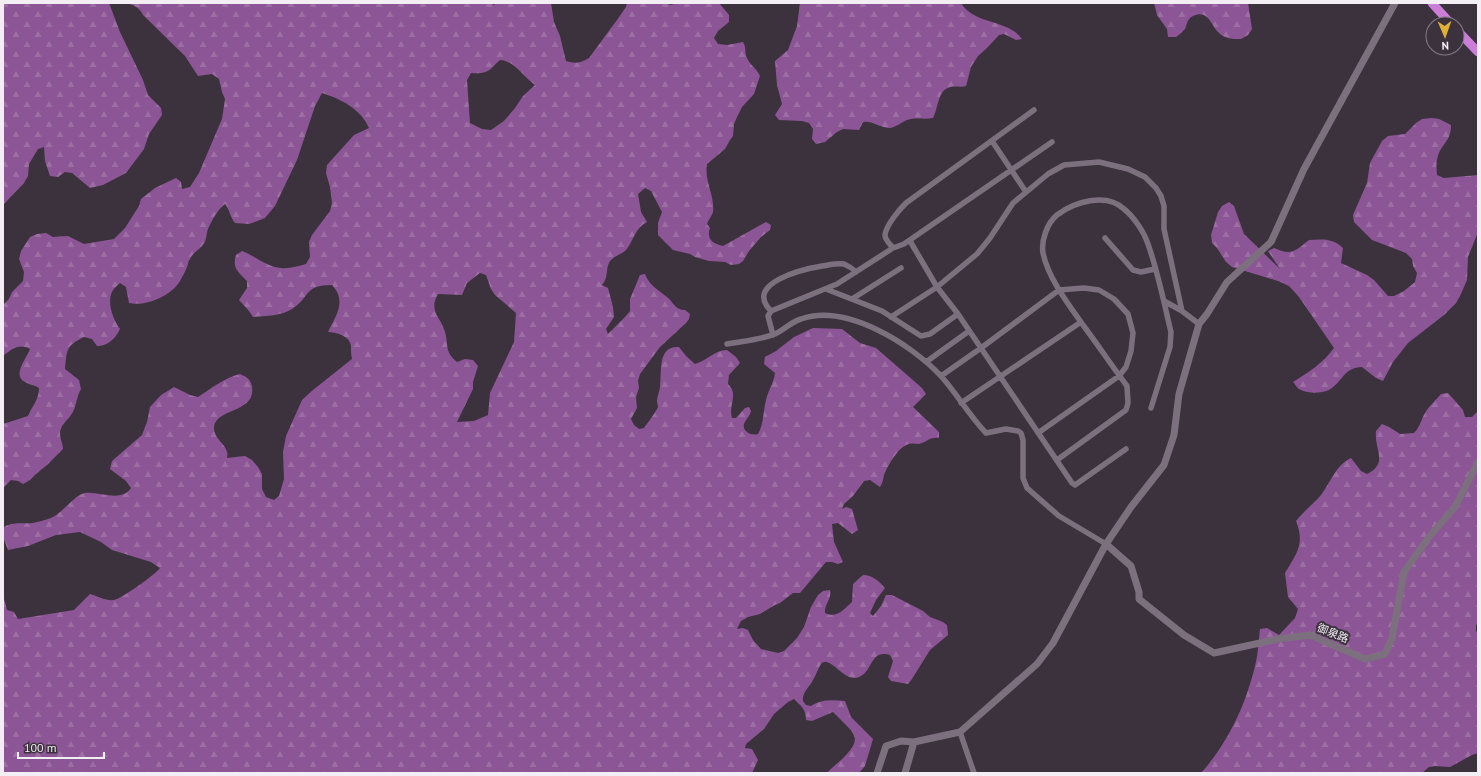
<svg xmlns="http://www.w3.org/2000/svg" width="1481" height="776" font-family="'PT Sans','Noto Sans SC',sans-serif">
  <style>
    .forest { fill: url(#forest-firs); fill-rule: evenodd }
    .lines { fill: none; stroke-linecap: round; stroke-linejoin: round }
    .minor { stroke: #7c707e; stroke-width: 5.5 }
    .tertiary { stroke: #7c707e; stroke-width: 7 }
    .trunk { stroke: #ca7ed8; stroke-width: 9 }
    .labels { text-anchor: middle; stroke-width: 4; stroke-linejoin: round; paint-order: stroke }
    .street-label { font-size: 11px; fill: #f3edf4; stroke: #3c323e }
  </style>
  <defs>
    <pattern id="forest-firs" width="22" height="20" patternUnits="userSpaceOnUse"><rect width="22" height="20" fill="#8c5595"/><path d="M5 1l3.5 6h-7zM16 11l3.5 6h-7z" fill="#9d6ea4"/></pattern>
  </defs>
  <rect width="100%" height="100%" fill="#3c323e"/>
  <path class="forest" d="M 3,3 L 109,3 L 120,32 L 143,80 L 148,95 L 161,108 L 162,115 L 149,134 L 144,149 L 126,173 L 103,185 L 90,188 L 72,173 L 65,172 L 58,177 L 50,176 L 45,161 L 44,147 L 38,149 L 29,164 L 28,176 L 24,183 L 3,205 Z
    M 127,3 L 493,3 L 493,5 L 498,3 L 551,3 L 554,22 L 560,36 L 566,61 C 575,64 581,63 589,58 L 617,20 L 626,7 L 627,3 L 668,3 L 670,5 L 678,3 L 719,3 L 729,15 L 729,22 L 718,31 L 714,38 L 718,44 L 727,45 L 743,42 C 747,49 744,52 747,58 C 750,65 757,69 760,76 L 754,94 L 742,107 L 737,117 L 734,124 L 733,136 L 730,140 L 725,149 L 707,164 C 704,181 715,196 713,212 C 712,216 708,220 707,224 L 710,228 C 706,239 713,244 723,246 L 766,222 L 771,225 L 770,230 L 761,237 L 749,251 L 743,261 L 739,264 L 731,265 L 725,262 L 709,261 L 695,257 L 690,254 L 673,250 L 658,235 L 658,223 L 662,212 L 651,191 L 645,188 L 638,194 L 641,212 L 647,222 C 635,228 634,240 626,250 C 622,254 614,256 610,261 C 605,269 609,277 602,285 L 608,288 L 613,307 L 614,317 L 606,329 L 608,334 L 626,316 L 630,311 L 630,299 L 640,275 L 645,274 C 649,285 658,290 667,297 C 674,303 675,310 685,310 L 690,314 L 689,319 L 686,323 L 660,347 L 640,374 L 638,381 L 639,388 L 636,397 L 637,408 L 631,419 L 634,425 L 639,429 L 644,428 C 647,424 657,410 658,407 C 658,405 657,403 657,401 C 657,396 660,391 660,386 C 662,373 657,345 679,347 L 686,356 L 695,364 C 707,361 714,350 727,350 L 736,357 L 740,363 L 729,375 L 728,384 C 739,394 728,405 732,418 L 736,418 L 745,408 L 749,407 L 751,411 C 750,416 746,419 744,424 C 742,432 752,436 758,434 C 764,423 763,412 766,400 C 768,391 774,382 775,373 L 764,364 L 765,357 L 776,351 L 794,337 L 813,328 L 842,329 L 860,343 L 876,348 L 891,361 L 922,388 L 926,394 L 913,407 L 939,432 L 939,438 C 928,437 928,442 919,444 C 916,444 913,443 909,444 C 899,446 888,465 884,475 C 883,479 883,483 880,487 L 870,480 L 864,481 L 853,496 L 844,504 L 842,509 L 846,507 L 852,509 L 858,530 L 852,534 L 838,523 L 832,524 L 834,542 L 843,562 L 838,564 L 832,562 L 826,562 L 800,593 L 793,593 L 780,603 L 775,605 L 760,614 L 748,617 L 741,621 L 737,629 L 743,628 L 748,630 L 753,640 L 761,649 L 778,653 L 784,651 L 797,638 L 804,627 L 811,607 L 818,595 L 823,591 L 830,590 C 832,599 824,604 825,613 C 837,619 844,609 852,602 L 853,584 L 863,575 C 872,575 879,581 885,588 L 876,600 L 870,613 L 873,616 L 881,606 L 886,595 L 892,595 L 923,611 L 930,617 L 943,622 L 947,625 L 948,635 L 930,650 L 912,679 L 908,684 L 891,681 L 888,677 L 893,661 L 890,655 C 871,649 873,669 861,676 C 845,686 830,653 821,664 C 819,667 815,677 813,680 C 809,688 802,692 803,701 L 806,705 L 811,706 C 821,699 834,700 845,701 L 851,717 L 873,739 L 865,766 L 859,773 L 827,773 C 833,766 840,762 846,755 C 861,739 855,734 842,721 C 839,718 836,715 833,712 L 812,721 L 806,720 C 806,709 801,706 794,699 L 788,702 L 774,714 L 764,729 L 746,744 L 745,748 L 752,749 L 758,760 L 752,773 L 3,773 L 3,595 L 7,610 L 14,612 L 18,619 L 74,610 L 90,594 C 97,596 106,601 114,600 C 121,599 155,575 160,568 L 151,562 L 112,550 L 101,542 L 80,532 L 56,535 L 28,546 L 8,550 L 3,537 L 3,528 C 10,521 24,524 33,523 C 38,522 45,520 51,518 C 63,513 74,495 85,493 C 100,491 121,503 131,488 L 126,481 L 110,469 L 112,461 L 142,435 L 147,422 L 150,407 L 161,395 L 174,387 L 190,395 L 198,397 C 212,388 224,378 240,374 C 247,377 251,380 252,387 C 256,413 216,408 214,427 C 213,438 225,443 227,452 C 228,454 227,456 227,458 L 245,456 L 252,460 L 258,467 L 262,474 L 262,489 L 266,497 L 274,500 L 279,496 L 284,479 L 283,452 L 286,436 L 302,400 L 313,390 L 352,359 C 351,355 351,351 351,346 C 350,336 336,332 328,332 C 336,316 347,301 332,285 C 303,285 311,297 292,309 C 281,316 265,316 253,317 L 249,311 L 239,300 L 247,288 L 247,281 C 238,272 232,268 236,255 L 242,251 C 255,256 267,267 281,268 C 289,269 298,266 306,264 L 310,257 L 309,242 L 312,235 L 330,211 L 332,203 L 330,187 L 326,173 L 327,165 L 354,135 L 369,128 C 361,109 341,99 322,93 L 315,106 L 297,160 L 275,206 L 265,218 L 249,224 L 235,223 C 230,217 230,210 225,204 C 218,209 212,220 208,229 C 206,234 207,239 204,243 C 201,249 193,252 190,259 C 188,261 188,265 187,267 C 185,272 182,277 180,281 C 171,296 145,307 129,303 L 126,287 L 120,283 C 118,285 115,287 113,290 C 106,301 113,320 120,329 C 115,339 108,346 97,346 L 92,339 L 84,337 C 66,346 67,349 65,369 L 79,380 L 81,389 C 76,397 77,407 71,415 C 67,421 60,425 60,434 C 60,438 63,444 63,449 L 47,465 L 36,474 L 30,480 L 23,484 L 18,481 L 11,480 L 3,488 L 3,424 L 28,416 C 32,406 39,400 39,388 C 33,384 32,386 27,383 C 10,377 27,358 30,349 C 19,343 12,349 3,356 L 3,305 L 9,299 L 12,292 L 23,281 L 24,272 L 19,259 L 21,251 L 30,237 L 37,234 L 46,233 L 53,237 L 68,236 L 84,244 L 114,239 L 125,228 L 139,206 L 141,199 L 155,188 L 176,178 L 181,182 L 182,189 L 190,187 L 199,173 L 222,119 L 225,99 L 222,92 L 219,79 L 212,74 L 198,76 L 185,56 L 143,15 C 139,7 135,6 127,3 ZM 500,60 C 515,61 523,77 535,85 L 523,96 L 515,108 L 504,121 L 491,130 L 482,129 L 470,123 L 467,80 L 471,73 C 489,74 488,71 500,60 ZM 480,273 L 486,275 L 491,289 L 495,295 L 516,313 L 514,342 L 490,393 L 488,415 L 474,421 L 457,422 L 473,389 L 473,382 L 478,366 L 473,360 L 465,359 L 457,362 C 444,351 449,346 445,332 C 441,317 428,311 438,294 L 462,295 L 467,283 Z
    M 800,3 L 961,3 C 974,25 1008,19 1022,39 L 1016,40 L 1004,34 L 999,35 L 987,48 L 978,56 L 971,67 L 966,86 C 960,88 953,85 948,88 C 938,91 938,109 933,118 C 924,120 916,117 907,120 C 901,122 897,127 890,128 C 880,128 872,120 863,122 L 859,130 L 843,129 L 837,132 L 825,142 L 816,144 L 812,139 L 813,129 L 809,123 L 802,121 L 779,120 L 775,115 L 782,104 L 777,85 L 775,61 L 788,50 L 797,26 Z
    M 1154,3 L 1248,3 L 1252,29 L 1248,35 L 1241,39 C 1233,39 1224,39 1218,32 C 1211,25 1208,9 1193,16 C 1187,19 1187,24 1185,29 C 1182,32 1179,35 1176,37 L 1168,37 L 1167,29 L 1157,15 Z
    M 1432,118 L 1439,119 L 1451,125 C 1451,135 1448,139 1443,146 C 1436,155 1436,165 1437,175 L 1444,178 L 1478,175 L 1478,232 L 1468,257 L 1467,280 L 1460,296 L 1456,303 L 1444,315 L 1408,343 L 1393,362 L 1383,381 L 1376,378 L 1362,367 C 1344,368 1344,379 1332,388 C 1325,394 1307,394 1299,389 C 1297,388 1295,384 1293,382 C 1308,373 1324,362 1334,348 L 1299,297 L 1289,286 L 1278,281 L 1232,267 L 1226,262 L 1217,248 L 1212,243 L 1211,235 L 1218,212 L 1222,206 L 1229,202 L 1234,206 L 1244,234 L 1280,269 L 1268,251 L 1274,248 C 1292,256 1295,251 1309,240 C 1322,239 1333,238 1343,248 L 1341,263 L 1367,275 L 1374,280 L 1388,296 L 1394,296 L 1404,291 L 1415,282 L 1417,273 L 1413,266 L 1412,259 L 1406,253 L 1372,240 L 1354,222 L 1353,215 L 1367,183 L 1370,163 L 1382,141 L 1388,136 L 1405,134 L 1416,123 L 1422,119 Z
    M 1448,393 L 1463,410 L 1465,417 L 1472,417 L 1478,411 L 1478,623 L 1476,625 L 1476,631 L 1478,634 L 1478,753 L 1472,755 L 1450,767 L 1435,766 L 1429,767 L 1422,773 L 1201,773 C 1222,750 1240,717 1249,687 C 1253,675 1257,661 1258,648 C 1259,642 1259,636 1260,629 L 1267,628 L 1279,635 L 1295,618 L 1298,609 L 1288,597 L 1285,573 C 1297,553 1305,544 1296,521 C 1304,511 1313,504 1321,495 C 1331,482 1335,466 1351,458 L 1361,471 L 1367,474 C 1389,463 1374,450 1376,431 L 1382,424 L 1389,427 L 1400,434 L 1414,433 C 1420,427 1421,420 1425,413 C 1429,406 1436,400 1441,394 Z"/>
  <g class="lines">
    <path class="minor" d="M 992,141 L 1026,192
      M 1105,238 L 1133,270 L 1141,272 L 1155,269
      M 910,241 L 937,287 L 958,314 L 1072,483 L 1075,485 L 1126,449
      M 893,248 C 890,244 885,240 885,235 C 886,225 900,209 906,203 L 1034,110
      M 826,289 L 882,311 L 921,336 L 930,334 L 958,314
      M 852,299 L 901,268
      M 1164,301 L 1182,311 L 1199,324
      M 771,311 C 743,283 804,269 822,266 C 829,265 837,263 844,264 C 849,266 853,269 856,272
      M 891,317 L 937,287 L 977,254 L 990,238 L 1013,203 L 1048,174 L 1064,165 L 1099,162 L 1128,169 L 1145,177 L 1156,188 L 1161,196 L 1164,206 L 1164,229 L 1182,311
      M 773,335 L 768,316 L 771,311 L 837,284 L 893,248 L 904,244 L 1052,142
      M 727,344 C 743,341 760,340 775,334 C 784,330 791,322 801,319 C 846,303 911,344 941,376 C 957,394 969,415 986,433 L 1006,429 L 1018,431 L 1021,433 L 1023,440 L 1023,478 L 1027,488 L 1059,516 L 1106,544
      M 926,362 L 969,331
      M 941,376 L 981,348 L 1059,290 L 1084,288 L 1099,290 L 1114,299 L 1128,314 L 1133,333 L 1131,351 L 1126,367 L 1119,376 L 1038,433
      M 961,403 L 1081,322
      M 1057,460 L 1126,410 L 1128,403 L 1127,386 C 1112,366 1098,345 1083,325 C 1069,305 1048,278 1043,253 C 1041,241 1047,223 1057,215 C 1074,202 1106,192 1124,209 C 1134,217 1144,232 1148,244 C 1158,272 1164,303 1171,332 L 1170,347 L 1151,408
      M 960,732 L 974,773"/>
    <path class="tertiary" d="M 1106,544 L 1131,566 L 1139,592 L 1139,599 L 1184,635 L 1214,653 L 1278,639 L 1310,635 L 1365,659 L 1385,654 L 1392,638 L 1404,572 L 1429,537 L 1455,507 L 1478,462
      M 877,773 L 886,746 L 901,741 L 914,742 L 960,732 L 1037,664 L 1053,643 L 1106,544 L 1131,507 L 1164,465 L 1174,435 L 1179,394 L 1199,324 L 1207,314 L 1227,282 L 1271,242 L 1304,169 L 1395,3
      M 905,773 L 914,742"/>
    <path class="trunk" d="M 1432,3 L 1451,24
      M 1457,30 L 1478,52"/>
  </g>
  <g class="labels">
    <g class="street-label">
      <text transform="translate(1333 633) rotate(22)" y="4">御泉路</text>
    </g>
  </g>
  <rect width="1481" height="776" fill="none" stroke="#f3edf4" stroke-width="8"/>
  <g transform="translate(1445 36) rotate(178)"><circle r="19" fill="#3c323e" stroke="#857d87"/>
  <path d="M0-3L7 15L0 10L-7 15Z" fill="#e0b034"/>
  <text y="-6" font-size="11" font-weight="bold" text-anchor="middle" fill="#f3edf4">N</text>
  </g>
  <path d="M18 752v6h86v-6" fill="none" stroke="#f3edf4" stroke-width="2"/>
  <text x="24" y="752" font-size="12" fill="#f3edf4" stroke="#3c323e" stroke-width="3" paint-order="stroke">100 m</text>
</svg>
